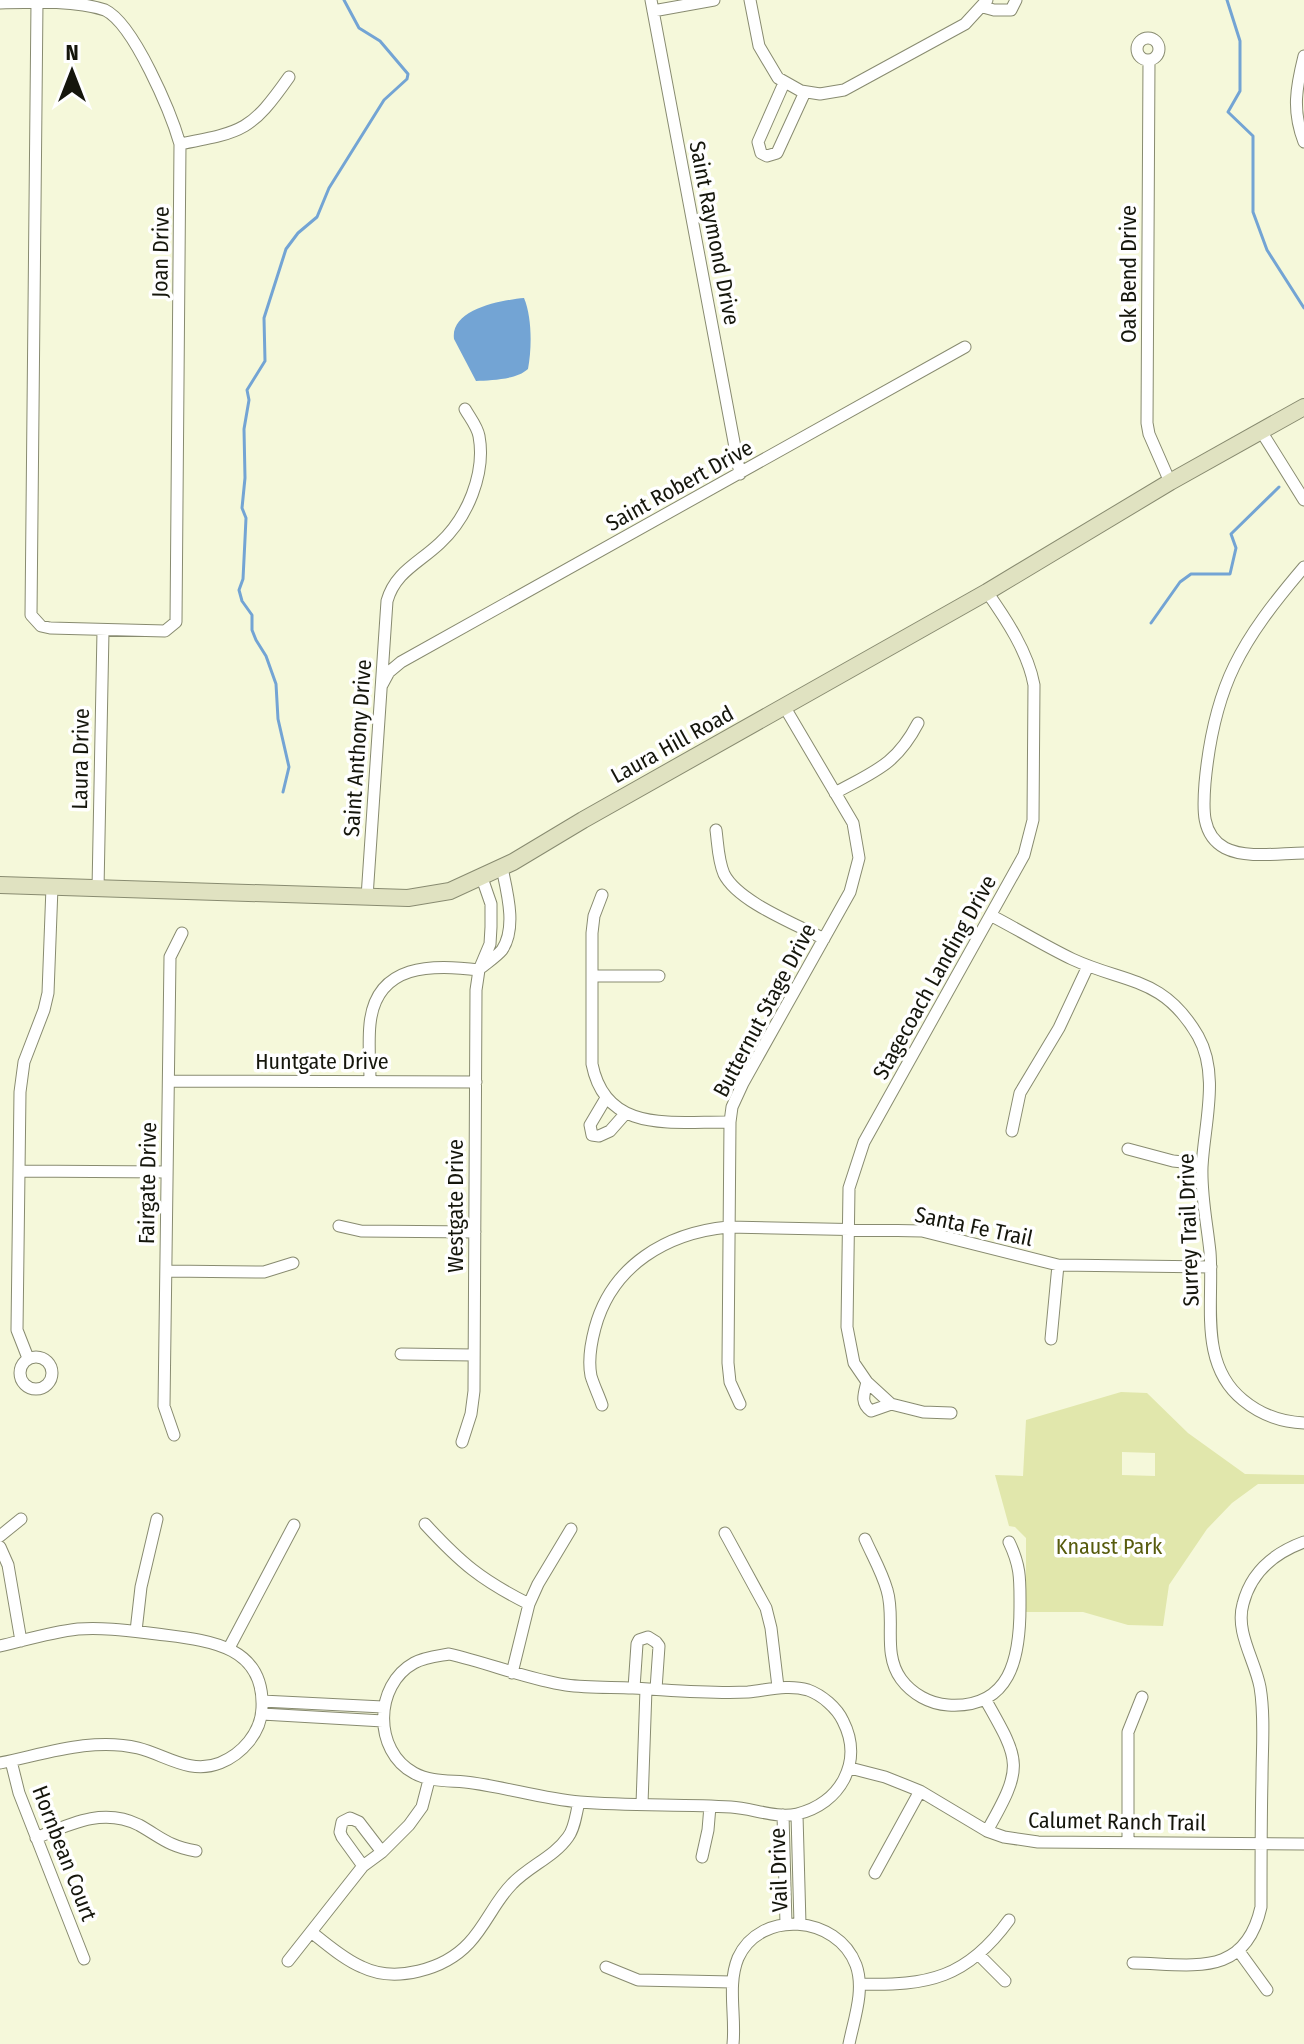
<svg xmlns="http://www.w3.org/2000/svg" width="1304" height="2044" font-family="'Fira Sans Condensed',sans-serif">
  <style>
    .green { fill: #e1e7ac; fill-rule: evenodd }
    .water { fill: #73a4d4 }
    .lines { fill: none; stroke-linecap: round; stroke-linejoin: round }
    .stream { stroke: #73a4d4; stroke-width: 3 }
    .minor-casing { stroke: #888b70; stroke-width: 13 }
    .secondary-casing { stroke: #888b70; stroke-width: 18 }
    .minor { stroke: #fff; stroke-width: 11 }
    .secondary { stroke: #e0e2c1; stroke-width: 16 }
    .labels { text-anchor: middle; stroke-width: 7; stroke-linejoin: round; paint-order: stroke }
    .street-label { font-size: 22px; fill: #15160c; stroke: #fff }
    .park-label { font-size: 22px; fill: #575b0d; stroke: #fff }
  </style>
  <rect width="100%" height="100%" fill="#f5f8da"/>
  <path class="green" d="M 1121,1392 L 1147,1393 L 1188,1433 L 1245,1474 L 1304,1475 L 1304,1484 L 1258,1484 L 1232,1503 L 1207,1529 L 1169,1585 L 1163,1626 L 1128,1625 L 1083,1612 L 1026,1612 L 1026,1538 L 1015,1527 L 1009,1526 L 995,1475 L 1023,1476 L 1026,1420 ZM 1122,1452 L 1155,1453 L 1155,1476 L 1122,1475 Z"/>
  <path class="water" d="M 524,298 C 532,317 532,348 528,369 C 516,380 491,380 476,381 L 454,339 C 450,309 502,300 524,298 Z"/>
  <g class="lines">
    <path class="stream" d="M 1227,0 L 1240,41 L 1240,91 L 1228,112 L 1253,136 L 1253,212 L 1267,250 L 1304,308
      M 1151,623 L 1180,582 L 1191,574 L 1230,574 L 1236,548 L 1231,534 L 1279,487
      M 283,792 L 289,767 L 278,719 L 276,684 L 266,656 L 256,640 L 252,630 L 252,615 L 242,601 L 239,590 L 243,579 L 245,539 L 246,518 L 242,508 L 245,478 L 244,429 L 249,400 L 247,390 L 265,361 L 264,318 L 286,249 L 298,233 L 317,217 L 329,188 L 384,100 L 407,79 L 408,74 L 380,41 L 359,28 L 344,0"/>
    <g class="minor-casing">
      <path id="minor" d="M 651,0 L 740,474
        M 750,0 L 759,46 L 778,78 L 801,91 L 820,94 L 844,90 L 965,24 L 987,0
        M 0,3 C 33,2 75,0 105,10 C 134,24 171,113 180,144 L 176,622 L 165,631 L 50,628 L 41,626 L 31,615 L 37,2 L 37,0
        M 983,7 L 994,10 L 1011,10 L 1016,0
        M 653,11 L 714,0
        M1137 49a11 11 0 1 1 22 0a11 11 0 1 1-22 0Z
        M 1304,56 C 1296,88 1292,111 1304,142
        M 1149,61 L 1147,423 L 1149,434 L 1170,482
        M 784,83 L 758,142 L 761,153 L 767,156 L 777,153 L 805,92
        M 180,144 C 243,132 251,131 289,77
        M 1261,431 L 1304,500
        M 1304,567 C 1241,641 1214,685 1205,783 C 1203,808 1201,835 1225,848 C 1246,859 1281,853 1304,853
        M 382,685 L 389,672 L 401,662 L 965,347
        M 835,793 C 875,771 896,765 918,723
        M 716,830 C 718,845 718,860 724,874 C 738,902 796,924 824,939
        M 98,889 L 103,631
        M 602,895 L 594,916 L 592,933 L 592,1064 C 606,1135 674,1121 730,1122
        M 367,897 L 387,601 C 395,572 419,563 440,543 C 467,518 486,474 479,436 C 477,426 470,418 465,409
        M 992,916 C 1019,930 1045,946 1072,959 C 1126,984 1163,976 1198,1036 C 1220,1075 1204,1125 1202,1167 C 1201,1196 1207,1223 1210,1252 C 1214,1301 1198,1364 1243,1400 C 1261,1415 1281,1422 1304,1423
        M 482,967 C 488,962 497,956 502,950 C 517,928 507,892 502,868
        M 592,976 L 659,976
        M 169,1081 L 476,1082
        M 370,1081 C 370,1063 368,1043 370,1024 C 376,963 433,964 479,970
        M 606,1098 L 590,1125 L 592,1135 L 599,1136 L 610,1131 L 625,1114
        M 1012,1131 L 1020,1093 L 1059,1028 L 1088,966
        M 1128,1149 L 1173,1161 L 1202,1164
        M 19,1171 L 167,1172
        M 339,1226 L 361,1231 L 475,1232
        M 167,1271 L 264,1272 L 293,1263
        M 1051,1339 L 1058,1265
        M 401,1354 L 473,1355
        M20 1373a16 16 0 1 1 32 0a16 16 0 1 1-32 0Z
        M 28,1358 L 17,1330 L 20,1092 L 24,1062 L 44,1010 L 48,993 L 52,887
        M 867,1382 C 864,1394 860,1403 871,1411 L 891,1404
        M 740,1404 L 730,1382 L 728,1363 L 730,1122 L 732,1107 L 743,1083 L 850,892 L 859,858 L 853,823 L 784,706
        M 602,1405 C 599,1396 594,1386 591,1376 C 588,1361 591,1343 595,1328 C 612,1265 667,1233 728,1227 L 922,1231 L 1058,1265 L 1211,1267
        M 951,1413 L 923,1412 L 891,1404 L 867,1382 L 854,1363 L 847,1327 L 849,1188 L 864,1142 L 1024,855 L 1033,820 L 1034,685 C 1028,652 1006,619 987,592
        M 174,1435 L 164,1406 L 170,957 L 182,933
        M 462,1442 L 471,1414 L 474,1391 L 476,990 L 479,970 L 490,944 L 491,927 L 491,904 L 482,878
        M 425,1524 C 461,1563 481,1580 529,1604
        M 725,1533 L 766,1608 L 771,1628 L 778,1687
        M 0,1536 L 21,1519
        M 865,1539 C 872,1555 882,1572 887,1590 C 896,1619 882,1653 901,1679 C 912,1694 930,1704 948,1705 C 1011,1709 1020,1657 1020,1607 C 1020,1580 1021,1567 1009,1542
        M 0,1547 L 8,1565 L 21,1641
        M 136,1631 L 141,1587 L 157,1519
        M 0,1646 C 25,1640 52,1632 78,1629 C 104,1627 131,1631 157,1634 C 204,1640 265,1643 262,1708 C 261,1733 242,1754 220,1763 C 190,1775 166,1755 138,1748 C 92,1737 45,1754 0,1763
        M 229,1648 L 294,1525
        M 449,1654 C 489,1663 526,1679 566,1685 C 588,1688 611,1687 633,1688 C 671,1690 710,1694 748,1692 C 768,1690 788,1684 808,1690 C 822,1695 837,1708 843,1721 C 864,1762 840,1804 797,1814 C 777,1819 752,1808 731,1807 C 681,1804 630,1806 580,1802 C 544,1799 509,1788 473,1783 C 453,1780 432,1783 414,1773 C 373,1751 374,1685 414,1663 C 425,1657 438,1656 449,1654 Z
        M 512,1673 L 529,1604 L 538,1584 L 571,1529
        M 634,1688 L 637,1644 L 639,1640 L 648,1637 L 656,1642 L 659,1646 L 656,1689
        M 985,1699 C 1021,1762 1024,1766 987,1831
        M 262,1701 L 383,1707
        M 262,1714 L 383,1721
        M 11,1761 L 19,1793 L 84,1959
        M 850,1768 L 885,1777 L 920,1791 L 987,1831 L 1004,1837 L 1038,1842 L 1304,1844
        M 642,1804 L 646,1689
        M 783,1815 L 786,1924
        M 797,1815 L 800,1924
        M 36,1838 C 70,1824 103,1807 139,1825 C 162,1838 168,1846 196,1851
        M 1128,1841 L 1128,1732 L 1142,1697
        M 702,1857 L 708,1830 L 710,1806
        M 363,1866 L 342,1837 L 340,1832 L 342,1822 L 350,1818 L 359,1822 L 382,1852
        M 875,1873 L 920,1791
        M 311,1932 C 327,1944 343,1959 362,1967 C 395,1983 444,1970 469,1943 C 486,1925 495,1901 512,1884 C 529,1866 554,1857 568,1837 C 575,1828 576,1813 579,1802
        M 1238,1950 L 1267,1990
        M 979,1955 L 1005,1981
        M 288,1961 L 363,1866 L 382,1852 L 409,1825 L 422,1807 L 429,1780
        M 1133,1963 C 1192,1964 1245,1979 1261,1907 C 1261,1864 1261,1821 1262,1778 C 1262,1749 1265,1716 1260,1687 C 1255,1660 1235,1632 1243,1604 C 1251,1572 1274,1553 1304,1542
        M 606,1967 L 638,1980 L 732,1982
        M 860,1984 C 928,1986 967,1978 1009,1920
        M 733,2044 C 736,2016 727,1985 738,1958 C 760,1909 837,1915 856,1965 C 865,1990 854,2019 849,2044"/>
    </g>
    <g class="secondary-casing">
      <path id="secondary" d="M 0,885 L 408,898 L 450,891 L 513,862 L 583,820 L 987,592 L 1170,482 L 1304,407"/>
    </g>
    <use href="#minor" class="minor"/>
    <use href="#secondary" class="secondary"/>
  </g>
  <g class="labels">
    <g class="street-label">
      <text transform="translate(715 233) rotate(79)" y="8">Saint Raymond Drive</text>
      <text transform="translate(160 252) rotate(-89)" y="8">Joan Drive</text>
      <text transform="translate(1128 274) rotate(-90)" y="8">Oak Bend Drive</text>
      <text transform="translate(679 485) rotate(-29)" y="8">Saint Robert Drive</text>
      <text transform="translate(672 744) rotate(-29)" y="8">Laura Hill Road</text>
      <text transform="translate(357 748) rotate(-86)" y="8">Saint Anthony Drive</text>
      <text transform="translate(80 759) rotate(-89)" y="8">Laura Drive</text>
      <text transform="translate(934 977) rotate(-61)" y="8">Stagecoach Landing Drive</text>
      <text transform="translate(764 1010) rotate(-62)" y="8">Butternut Stage Drive</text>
      <text x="322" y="1069">Huntgate Drive</text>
      <text transform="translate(147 1183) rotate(-89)" y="8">Fairgate Drive</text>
      <text transform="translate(455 1206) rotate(-90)" y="8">Westgate Drive</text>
      <text transform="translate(974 1226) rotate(12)" y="8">Santa Fe Trail</text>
      <text transform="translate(1188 1230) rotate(-92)" y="8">Surrey Trail Drive</text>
      <text transform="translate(1117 1821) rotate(1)" y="8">Calumet Ranch Trail</text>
      <text transform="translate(65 1853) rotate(69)" y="8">Hornbean Court</text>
      <text transform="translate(778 1870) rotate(-92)" y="8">Vail Drive</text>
    </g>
    <g class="park-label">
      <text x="1109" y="1554">Knaust Park</text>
    </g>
  </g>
  <g transform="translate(72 72)" stroke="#ffffff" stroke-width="6" paint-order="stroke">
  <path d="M0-6L14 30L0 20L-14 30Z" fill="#15160c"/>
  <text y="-12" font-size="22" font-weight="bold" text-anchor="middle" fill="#15160c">N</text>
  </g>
</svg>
